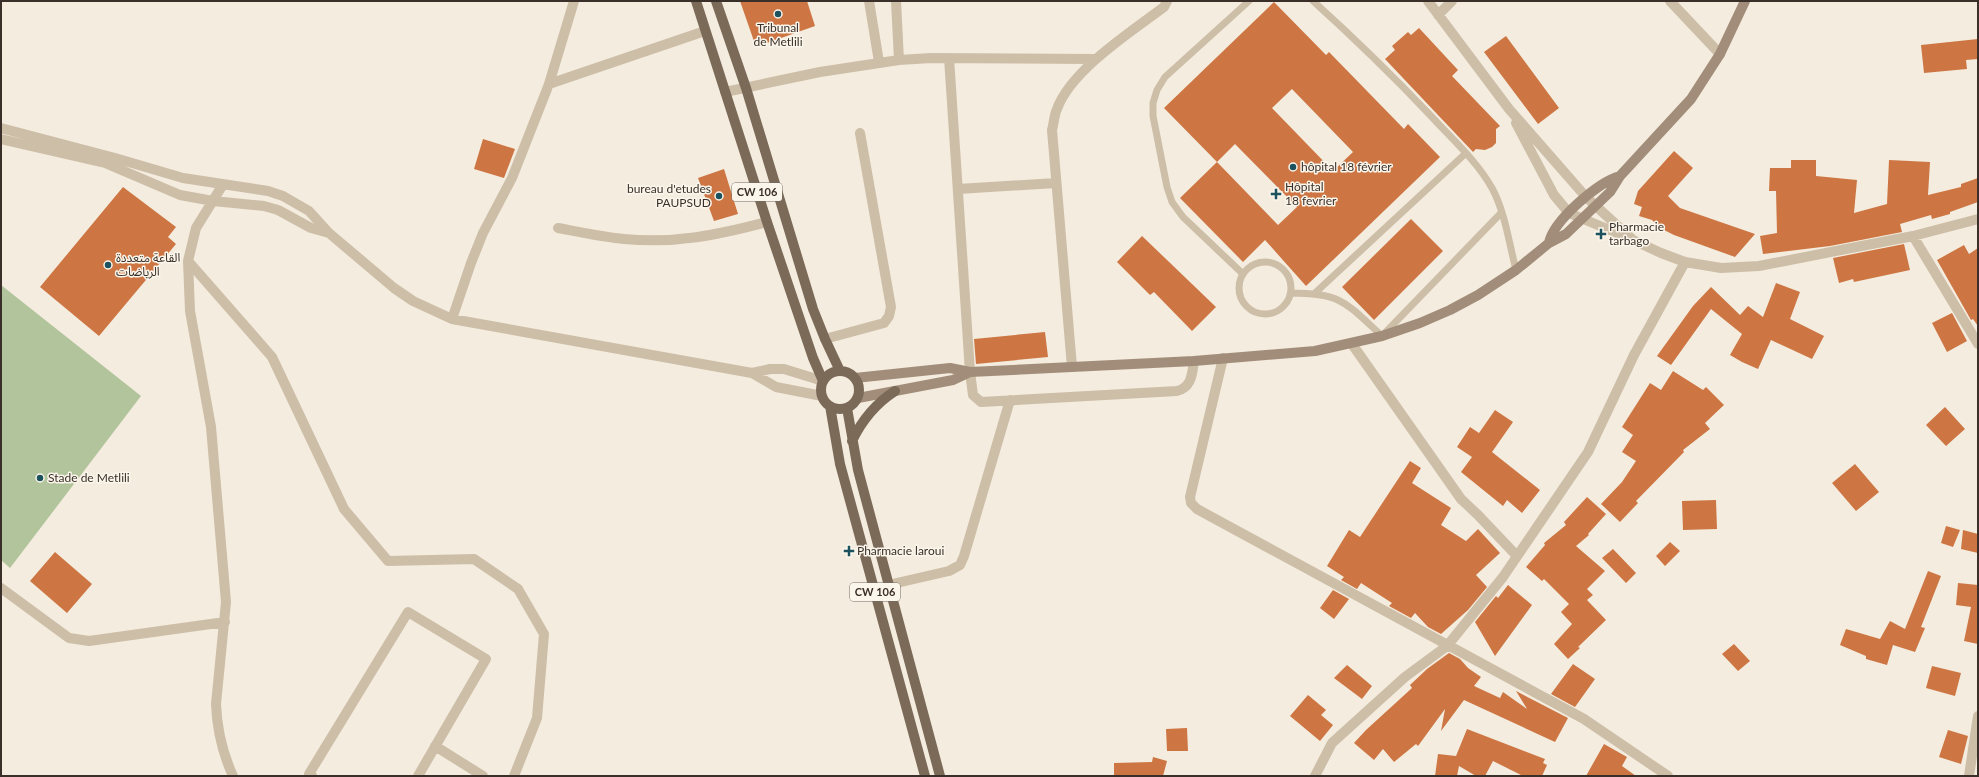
<svg xmlns="http://www.w3.org/2000/svg" width="1979" height="777" font-family="Lato,'Noto Sans Arabic',sans-serif">
  <style>
    .green { fill: #b2c49c }
    .building { fill: #cd7643; fill-rule: evenodd }
    .lines { fill: none; stroke-linecap: round; stroke-linejoin: round }
    .service { stroke: #cdbea8; stroke-width: 7 }
    .minor { stroke: #cdbea8; stroke-width: 10 }
    .secondary { stroke: #a18d79; stroke-width: 10 }
    .primary { stroke: #7c6a59; stroke-width: 10 }
    .poi-dot { fill: #1c515e; stroke: #fbf6eb; stroke-width: 1.5 }
    .labels { text-anchor: middle; stroke-width: 3; stroke-linejoin: round; paint-order: stroke }
    .shield { fill: #fbf6eb; stroke: #746b63; stroke-width: 1 }
    .shield-label { font-size: 11px; font-weight: bold; fill: #3a3029 }
    .poi-label { font-size: 12px; fill: #3a3029; stroke: #fbf6eb; text-anchor: start }
  </style>
  <rect width="100%" height="100%" fill="#f4ecde"/>
  <path class="green" d="M 1,285 L 141,396 L 10,568 L 1,560 Z"/>
  <path class="building" d="M 740,1 L 807,1 L 815,26 L 756,47 Z
    M 1274,2 L 1326,55 L 1329,52 L 1404,129 L 1408,124 L 1440,157 L 1306,286 L 1265,240 L 1243,262 L 1180,198 L 1217,162 L 1164,108 ZM 1292,89 L 1353,152 L 1333,171 L 1272,108 ZM 1235,144 L 1297,207 L 1278,225 L 1217,162 Z
    M 1419,28 L 1458,70 L 1452,76 L 1500,126 L 1496,129 L 1496,143 L 1492,147 L 1485,150 L 1476,149 L 1473,152 L 1385,59 L 1395,50 L 1392,46 L 1408,32 L 1411,35 Z
    M 1506,36 L 1559,108 L 1538,124 L 1484,52 Z
    M 1978,39 L 1978,59 L 1966,60 L 1967,69 L 1924,73 L 1921,45 Z
    M 483,139 L 515,149 L 504,178 L 474,169 Z
    M 1674,151 L 1693,168 L 1668,196 L 1680,208 L 1755,234 L 1735,257 L 1674,235 L 1660,228 L 1652,220 L 1639,216 L 1642,207 L 1634,204 L 1638,191 Z
    M 1791,160 L 1816,160 L 1816,176 L 1857,180 L 1854,213 L 1887,204 L 1889,160 L 1930,162 L 1928,195 L 1961,187 L 1961,184 L 1978,178 L 1978,202 L 1950,212 L 1950,214 L 1932,219 L 1931,215 L 1900,224 L 1902,232 L 1830,246 L 1763,254 L 1760,236 L 1777,233 L 1776,191 L 1769,191 L 1770,168 L 1791,168 Z
    M 724,169 L 738,214 L 714,221 L 698,178 Z
    M 123,187 L 176,227 L 168,237 L 176,244 L 99,336 L 40,287 Z
    M 1411,219 L 1443,251 L 1374,320 L 1342,287 Z
    M 1142,236 L 1216,307 L 1192,331 L 1154,292 L 1150,295 L 1117,262 Z
    M 1904,244 L 1910,270 L 1854,282 L 1853,279 L 1839,283 L 1833,258 Z
    M 1964,245 L 1969,254 L 1978,248 L 1978,326 L 1973,319 L 1971,320 L 1937,260 Z
    M 1776,283 L 1800,292 L 1790,319 L 1824,336 L 1812,359 L 1771,340 L 1758,369 L 1742,362 L 1730,355 L 1742,334 L 1711,309 L 1671,365 L 1657,356 L 1693,306 L 1711,287 L 1740,315 L 1748,306 L 1763,317 Z
    M 1952,313 L 1967,341 L 1947,352 L 1932,323 Z
    M 1045,332 L 1048,357 L 976,364 L 974,339 Z
    M 1673,371 L 1703,390 L 1706,387 L 1724,405 L 1705,423 L 1710,429 L 1683,450 L 1684,452 L 1636,501 L 1638,503 L 1620,522 L 1601,504 L 1622,482 L 1636,461 L 1622,452 L 1633,435 L 1622,427 L 1650,383 L 1661,390 Z
    M 1945,407 L 1965,429 L 1946,446 L 1926,425 Z
    M 1495,410 L 1513,422 L 1492,452 L 1540,490 L 1522,513 L 1507,500 L 1503,506 L 1461,472 L 1472,457 L 1457,447 L 1470,427 L 1479,433 Z
    M 1410,461 L 1421,468 L 1412,483 L 1451,508 L 1441,525 L 1466,541 L 1478,529 L 1500,553 L 1476,575 L 1487,587 L 1468,610 L 1441,634 L 1428,627 L 1415,613 L 1411,618 L 1389,606 L 1392,603 L 1361,583 L 1357,589 L 1341,580 L 1344,577 L 1327,566 L 1349,530 L 1360,537 Z
    M 1855,464 L 1879,492 L 1856,511 L 1832,483 Z
    M 1587,497 L 1606,514 L 1588,534 L 1589,535 L 1576,546 L 1605,571 L 1587,589 L 1593,595 L 1587,600 L 1606,620 L 1578,647 L 1580,648 L 1568,659 L 1554,644 L 1572,624 L 1561,612 L 1569,604 L 1544,579 L 1542,581 L 1526,567 L 1545,545 L 1544,543 L 1566,525 L 1564,522 Z
    M 1716,500 L 1717,529 L 1683,530 L 1682,501 Z
    M 1946,526 L 1960,530 L 1953,547 L 1941,543 Z
    M 1963,530 L 1978,534 L 1978,553 L 1961,549 Z
    M 1670,542 L 1680,551 L 1665,566 L 1656,556 Z
    M 1613,549 L 1636,573 L 1626,583 L 1602,558 Z
    M 55,552 L 92,584 L 67,613 L 30,581 Z
    M 1928,571 L 1941,576 L 1921,627 L 1925,628 L 1915,652 L 1893,645 L 1887,665 L 1866,659 L 1866,656 L 1840,645 L 1846,629 L 1880,639 L 1890,621 L 1905,629 Z
    M 1958,583 L 1978,585 L 1978,644 L 1964,641 L 1971,607 L 1956,605 Z
    M 1508,585 L 1532,605 L 1495,656 L 1475,622 L 1496,596 L 1498,598 Z
    M 1333,590 L 1349,599 L 1334,619 L 1320,608 Z
    M 1734,644 L 1750,661 L 1738,671 L 1722,654 Z
    M 1449,653 L 1460,659 L 1468,668 L 1481,677 L 1474,686 L 1500,698 L 1503,692 L 1527,709 L 1516,691 L 1568,718 L 1555,742 L 1464,700 L 1441,731 L 1445,709 L 1418,746 L 1416,744 L 1394,762 L 1383,749 L 1374,760 L 1354,743 L 1366,730 L 1412,688 L 1410,685 L 1427,669 Z
    M 1573,664 L 1595,679 L 1575,707 L 1551,694 Z
    M 1347,665 L 1372,686 L 1362,699 L 1334,678 Z
    M 1932,666 L 1961,673 L 1955,696 L 1926,688 Z
    M 1308,695 L 1326,710 L 1321,715 L 1333,725 L 1320,741 L 1290,716 Z
    M 1187,728 L 1188,751 L 1167,751 L 1166,729 Z
    M 1467,729 L 1545,759 L 1543,763 L 1547,765 L 1542,776 L 1523,776 L 1493,761 L 1485,776 L 1476,776 L 1459,766 L 1457,776 L 1435,776 L 1438,754 L 1456,756 Z
    M 1948,730 L 1968,736 L 1961,764 L 1939,757 Z
    M 1604,744 L 1627,757 L 1622,766 L 1636,776 L 1586,776 Z
    M 1153,757 L 1167,761 L 1163,776 L 1114,776 L 1114,763 L 1152,762 Z"/>
  <g class="lines">
    <path class="service" d="M 1313,1 C 1354,38 1393,76 1431,116 C 1452,139 1476,160 1492,188 C 1505,212 1509,243 1516,270
      M1239 288a26 26 0 1 1 52 0a26 26 0 1 1-52 0Z
      M 1243,274 L 1183,217 L 1172,202 L 1167,187 L 1153,116 L 1153,103 L 1157,90 L 1165,77 L 1249,1
      M 1291,293 C 1342,293 1346,303 1382,336 L 1501,213
      M 1315,293 L 1466,153"/>
    <path class="minor" d="M 869,1 L 879,62
      M 896,1 L 899,60
      M 1428,1 L 1509,109 L 1586,197 L 1633,240 L 1661,253 L 1685,262 L 1721,268 L 1759,266 L 1913,236 L 1978,219
      M 1670,1 L 1720,54
      M 1438,15 L 1452,1
      M 949,58 L 970,372 L 973,395 L 981,402 L 1177,391 C 1192,387 1192,374 1194,361
      M 549,84 L 705,31
      M 725,92 L 820,72 L 899,60 L 931,58 L 1095,59
      M 1516,123 L 1554,195 L 1569,213 L 1624,236
      M 1,128 L 115,158 L 183,178 L 268,191 L 283,196 L 309,211 L 329,233 L 394,288 L 413,301 L 452,319 L 752,373 L 770,369 L 784,369 L 823,381
      M 1,139 L 105,163 L 180,195 L 213,201 L 264,206 L 278,210 L 311,228 L 329,233
      M 222,186 L 196,228 L 188,261 L 190,311 L 211,427 L 226,602 L 216,704 C 217,730 222,752 233,776
      M 958,189 L 1056,183
      M 558,228 C 580,232 602,237 624,239 C 675,244 718,235 767,222
      M 1913,236 L 1978,344
      M 188,261 L 272,357 L 344,509 L 388,561 L 474,559 L 518,589 L 544,634 L 537,718 L 514,776
      M 452,319 L 471,263 L 483,233 L 512,178 L 549,84 L 574,1
      M 825,339 L 884,323 L 889,316 L 891,307 L 860,133
      M 1352,344 L 1461,499 L 1478,515 L 1516,555
      M 1223,358 L 1190,497 L 1191,503 L 1197,509 L 1584,719 L 1668,776
      M 1072,367 L 1052,130 C 1054,123 1054,115 1057,109 C 1071,70 1132,31 1164,7 L 1167,1
      M 752,373 L 776,387 L 822,396
      M 888,585 L 949,571 L 960,565 L 964,556 L 1010,400
      M 1,588 L 69,638 L 89,641 L 225,622
      M 435,746 L 483,776
      M 312,776 L 309,774 L 408,612 L 486,659 L 418,776
      M 1315,776 L 1332,743 L 1405,677 L 1447,646 L 1503,577 L 1588,452 L 1634,355 L 1685,262
      M 1969,776 L 1978,716"/>
    <path class="secondary" d="M 1549,243 C 1553,221 1598,182 1620,176
      M 855,378 L 950,368 L 970,372 L 1194,361 L 1315,351 L 1382,336 L 1420,323 L 1450,310 L 1478,295 L 1516,270 L 1549,243 L 1566,234 L 1610,192 L 1620,176 L 1691,99 L 1720,54 L 1745,1
      M 858,398 L 953,380 L 970,372"/>
    <path class="primary" d="M 696,1 L 767,222 L 813,358 L 823,381
      M 716,1 L 746,88 L 813,309 L 825,339 L 840,371
      M821 390a19 19 0 1 1 38 0a19 19 0 1 1-38 0Z
      M 830,406 L 840,464 L 925,776
      M 847,408 L 858,470 L 940,776
      M 852,441 C 862,420 875,404 895,391"/>
  </g>
  <g class="poi-dot">
    <circle cx="778" cy="14" r="4"/>
    <circle cx="1293" cy="167" r="4"/>
    <path d="M1274 188h4v4h4v4h-4v4h-4v-4h-4v-4h4z"/>
    <circle cx="719" cy="196" r="4"/>
    <path d="M1599 228h4v4h4v4h-4v4h-4v-4h-4v-4h4z"/>
    <circle cx="108" cy="265" r="4"/>
    <circle cx="40" cy="478" r="4"/>
    <path d="M847 545h4v4h4v4h-4v4h-4v-4h-4v-4h4z"/>
  </g>
  <g class="labels">
    <g class="shield">
      <rect x="732" y="183" width="50" height="18" rx="3"/>
      <rect x="850" y="583" width="50" height="18" rx="3"/>
    </g>
    <g class="shield-label">
      <text x="757" y="196">CW 106</text>
      <text x="875" y="596">CW 106</text>
    </g>
    <g class="poi-label">
      <text x="778" y="32" text-anchor="middle">Tribunal<tspan x="778" dy="14">de Metlili</tspan></text>
      <text x="1301" y="171">hôpital 18 février</text>
      <text x="1285" y="191">Hôpital<tspan x="1285" dy="14">18 fevrier</tspan></text>
      <text x="711" y="193" text-anchor="end">bureau d'etudes<tspan x="711" dy="14">PAUPSUD</tspan></text>
      <text x="1609" y="231">Pharmacie<tspan x="1609" dy="14">tarbago</tspan></text>
      <text x="116" y="262">القاعة متعددة<tspan x="116" dy="14">الرياضات</tspan></text>
      <text x="48" y="482">Stade de Metlili</text>
      <text x="857" y="555">Pharmacie laroui</text>
    </g>
  </g>
  <rect width="1979" height="777" fill="none" stroke="#3a3029" stroke-width="4"/>
</svg>
